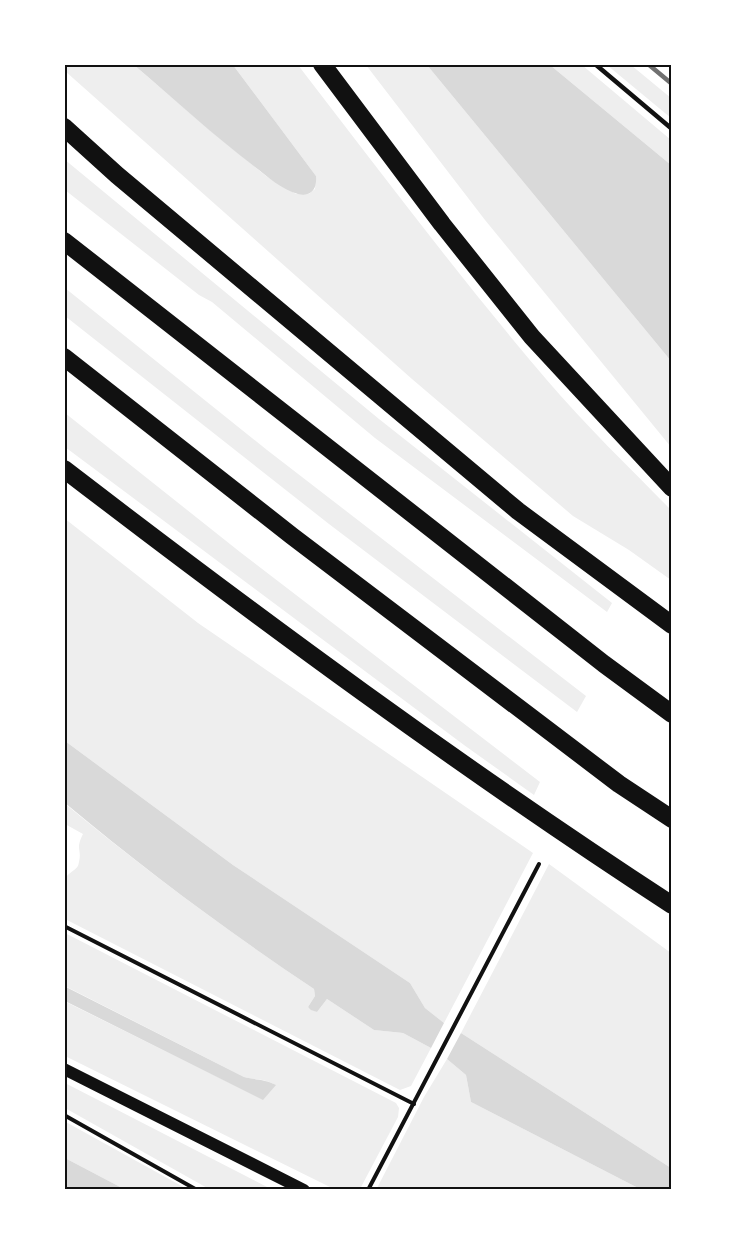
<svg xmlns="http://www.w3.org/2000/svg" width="736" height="1254" font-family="Mulish,sans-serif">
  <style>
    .green { fill: #eee }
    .water { fill: #d9d9d9 }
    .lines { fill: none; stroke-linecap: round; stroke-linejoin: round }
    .path { stroke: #111; stroke-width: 4 }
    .service { stroke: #111; stroke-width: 4.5 }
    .secondary { stroke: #111; stroke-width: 12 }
    .motorway { stroke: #111; stroke-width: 18 }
    .rail { stroke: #707070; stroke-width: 4.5 }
    .neatline { fill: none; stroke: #111; stroke-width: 2 }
  </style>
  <rect width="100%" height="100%" fill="#fff"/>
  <path class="green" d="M 65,65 L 134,65 L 206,127 L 266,176 L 296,194 L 309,194 L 315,189 L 316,176 L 233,65 L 298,65 C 379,170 459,277 546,379 C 585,425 629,467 671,510 L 671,580 L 629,550 L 573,516 L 412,379 L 65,71 Z
    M 366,65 L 427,65 L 671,361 L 671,447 L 485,220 Z
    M 550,65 L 582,65 L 671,140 L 671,165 Z
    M 607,65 L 631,65 L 671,98 L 671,118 Z
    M 64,159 L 379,419 L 612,603 L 607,612 L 375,438 L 212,302 L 199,295 L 65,190 Z
    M 65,288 L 267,450 L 586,696 L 577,712 L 329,524 L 65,316 Z
    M 65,413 L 240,552 L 540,782 L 534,795 L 464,745 L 65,447 Z
    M 64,518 L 198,623 L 533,853 L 444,1023 L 425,1008 L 410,983 L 233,865 L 65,741 Z
    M 64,803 C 144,869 227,931 314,989 L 315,996 L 308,1007 L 317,1012 L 327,999 L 374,1030 L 403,1033 L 431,1048 L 411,1086 L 400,1090 L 65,919 C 65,907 60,886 67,876 C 72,870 78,870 79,862 C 82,848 75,850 83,834 L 65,824 Z
    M 549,864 L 671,953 L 671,1168 L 461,1033 Z
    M 65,933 L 396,1103 L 399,1108 L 398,1117 L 360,1189 L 334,1189 L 65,1056 L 64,1001 L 262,1099 L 275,1085 C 266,1079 256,1080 244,1077 L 65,986 Z
    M 447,1059 L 466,1075 L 471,1102 L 640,1189 L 376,1190 L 424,1097 Z
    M 65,1083 L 271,1189 L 209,1189 L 65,1108 Z
    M 64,1121 L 187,1189 L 124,1189 L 65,1158 Z"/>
  <path class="water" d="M 134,65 L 233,65 L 316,176 C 317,189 312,197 298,194 C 282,190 267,176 255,167 C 213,135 174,99 134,65 Z
    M 427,65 L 550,65 L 671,165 L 671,361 Z
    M 65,741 L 233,865 L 410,983 L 425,1008 L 444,1023 L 431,1048 L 403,1033 L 374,1030 L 327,999 L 317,1012 L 311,1010 L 308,1007 L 315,996 L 314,989 C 227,931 144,869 65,803 Z
    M 64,986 L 244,1077 C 256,1080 265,1079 276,1085 L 263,1100 L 65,1001 Z
    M 461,1033 L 671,1168 L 671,1189 L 640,1189 L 471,1102 L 466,1075 L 447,1059 Z
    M 65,1158 L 124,1189 L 65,1189 Z"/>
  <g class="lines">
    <path class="path" d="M 64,926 L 414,1104
      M 64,1115 L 197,1190
      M 368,1190 L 539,864"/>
    <path class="service" d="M 595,64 L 672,129"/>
    <path class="secondary" d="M 64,1069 L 304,1190"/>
    <path class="motorway" d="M 322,64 L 442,224 L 532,337 L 672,488
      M 64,127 L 117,175 L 518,511 L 672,625
      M 64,241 L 604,664 L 672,714
      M 64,357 L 292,536 L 619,784 L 672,819
      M 64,469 C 262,621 463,769 672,905"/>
    <path class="rail" d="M 648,64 L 672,84"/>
  </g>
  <rect width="736" height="1254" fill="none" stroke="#ffffff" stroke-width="132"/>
  <rect x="66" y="66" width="604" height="1122" class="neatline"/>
</svg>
